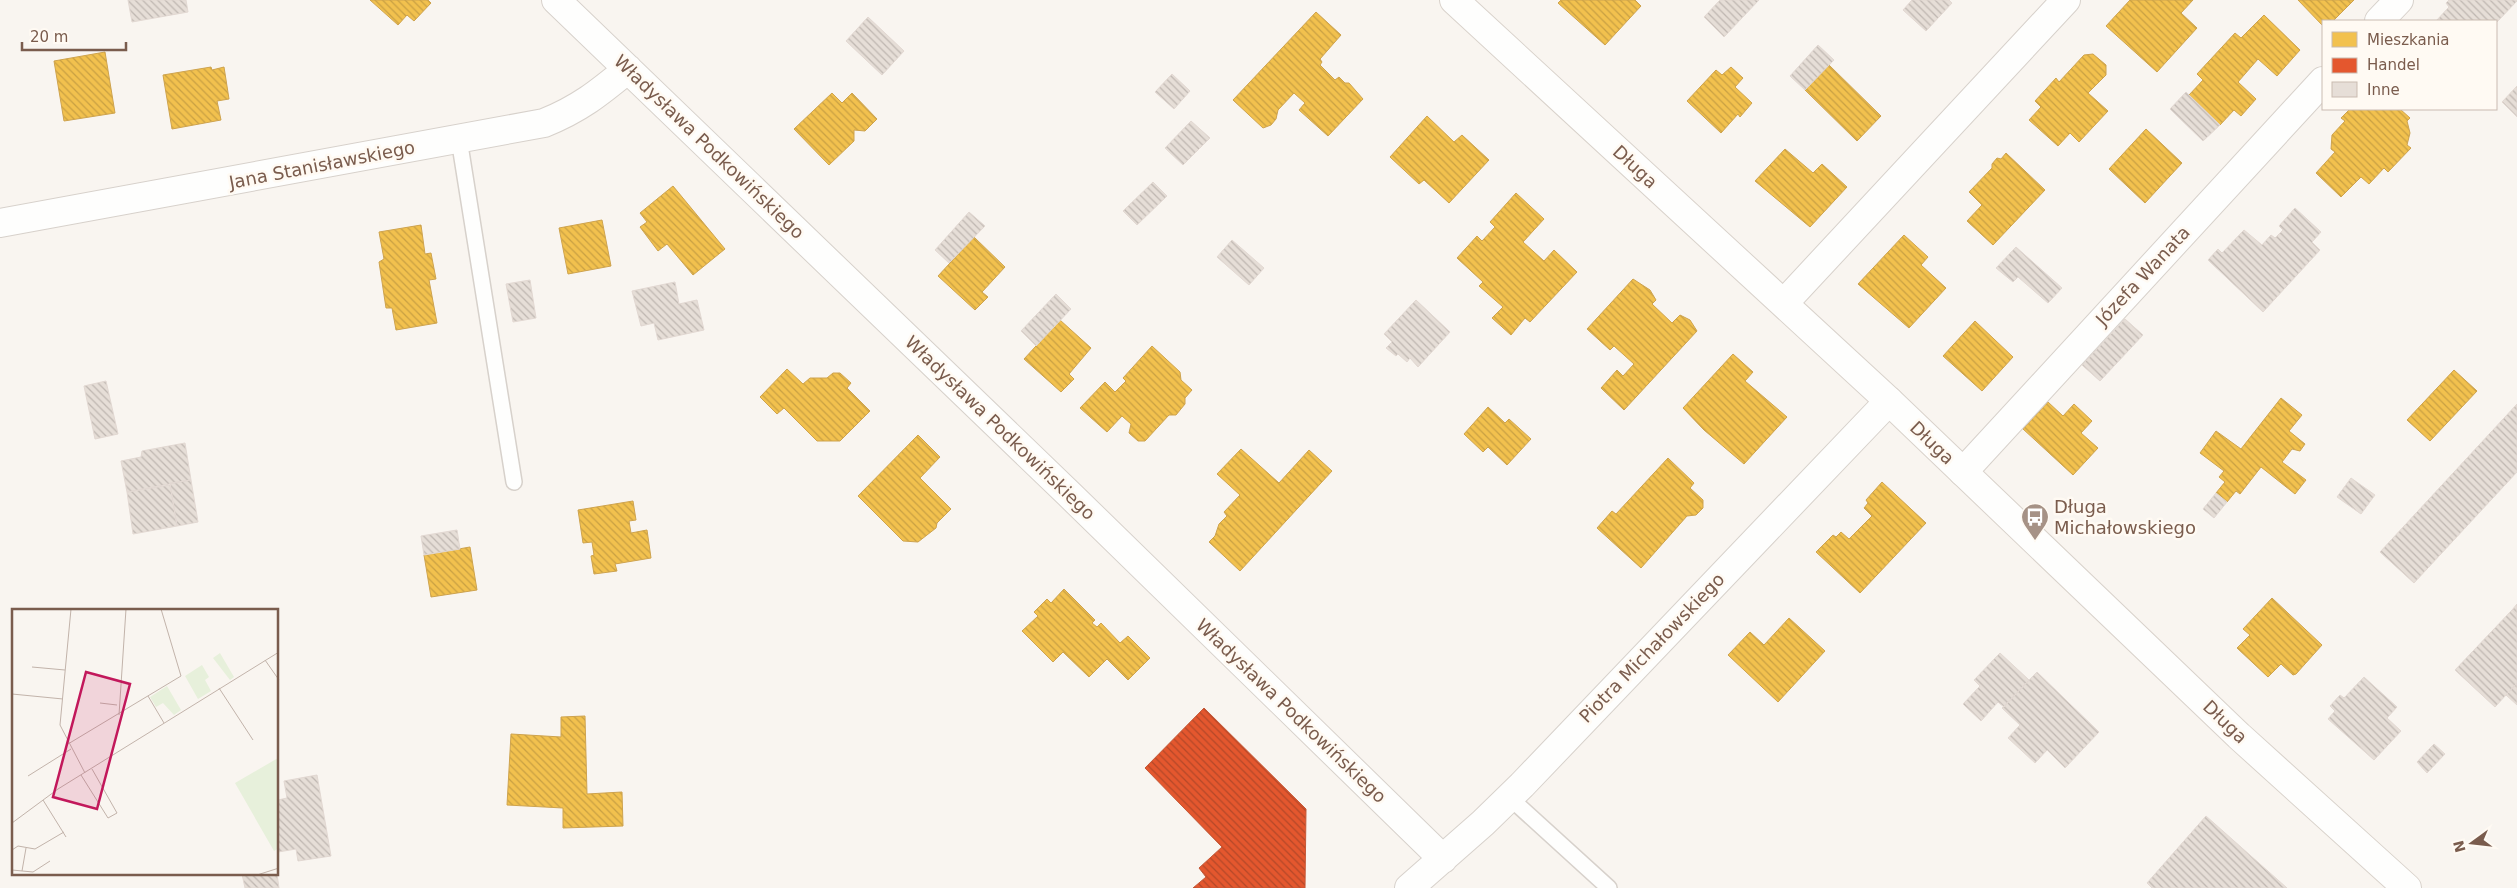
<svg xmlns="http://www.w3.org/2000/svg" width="2517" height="888" font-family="'DejaVu Sans',sans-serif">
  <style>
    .homes { fill: url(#homes-back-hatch); stroke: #cea34e }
    .shops { fill: url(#shops-back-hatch); stroke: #c45837 }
    .building { fill: url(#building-back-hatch); stroke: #e2d8d2 }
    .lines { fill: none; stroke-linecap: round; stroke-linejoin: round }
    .lane-casing { stroke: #d7d1cb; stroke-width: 18 }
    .street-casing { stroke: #d7d1cb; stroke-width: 30 }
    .secondary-casing { stroke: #d9d2cb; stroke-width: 30 }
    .lane { stroke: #fefefd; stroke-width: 15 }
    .street { stroke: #fefefd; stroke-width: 28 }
    .secondary { stroke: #fefefd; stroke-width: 28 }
    .labels { text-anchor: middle; stroke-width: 5; stroke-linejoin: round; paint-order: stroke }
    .street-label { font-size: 18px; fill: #7a5c4d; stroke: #fffaf3 }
    .poi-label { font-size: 18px; fill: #7a5c4d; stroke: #fffaf3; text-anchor: start }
    .inset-road { fill: none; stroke: #c2b3aa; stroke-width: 1 }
    .view { fill: #c2185b; fill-opacity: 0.15; stroke: #c2185b; stroke-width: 2.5 }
    .inset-edge { fill: none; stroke: #7a5c4d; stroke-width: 2.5 }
  </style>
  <defs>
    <pattern id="homes-back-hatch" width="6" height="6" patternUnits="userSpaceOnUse" patternTransform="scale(1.25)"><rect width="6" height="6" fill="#f2c14e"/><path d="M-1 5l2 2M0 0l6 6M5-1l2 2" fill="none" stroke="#c9a043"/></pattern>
    <pattern id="shops-back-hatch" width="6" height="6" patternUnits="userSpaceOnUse" patternTransform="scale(1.25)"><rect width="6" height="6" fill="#e4572e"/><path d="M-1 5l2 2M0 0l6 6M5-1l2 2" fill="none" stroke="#b44828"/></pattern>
    <pattern id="building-back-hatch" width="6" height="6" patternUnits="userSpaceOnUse" patternTransform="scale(1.25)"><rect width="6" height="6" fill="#e6ded7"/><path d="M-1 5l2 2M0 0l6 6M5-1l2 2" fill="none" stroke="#bfb7b1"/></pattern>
  </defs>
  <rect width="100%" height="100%" fill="#f9f5f0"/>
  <path class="homes" d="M 370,0 L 428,0 L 431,3 L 414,21 L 407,15 L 398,25 Z
    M 1561,0 L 1635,0 L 1641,6 L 1605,45 L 1558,3 Z
    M 2130,0 L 2193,0 L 2181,13 L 2197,28 L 2157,72 L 2106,26 Z
    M 2298,0 L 2354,0 L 2333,21 L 2323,21 L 2323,26 Z
    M 1316,12 L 1341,35 L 1320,59 L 1322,62 L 1320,65 L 1335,80 L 1339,77 L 1345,83 L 1349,83 L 1363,99 L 1328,136 L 1299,110 L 1305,103 L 1294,93 L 1278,110 L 1276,119 L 1271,125 L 1263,128 L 1233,100 Z
    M 2264,15 L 2300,50 L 2277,76 L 2258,59 L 2238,82 L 2256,99 L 2241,116 L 2234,110 L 2220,125 L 2189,95 L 2203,80 L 2197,74 L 2235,33 L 2241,38 Z
    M 105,52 L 115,113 L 64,121 L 54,61 Z
    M 2093,54 L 2106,65 L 2106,75 L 2088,93 L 2108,111 L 2079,142 L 2070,133 L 2058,146 L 2029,120 L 2041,107 L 2035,101 L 2056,78 L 2059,82 L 2084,55 Z
    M 1829,65 L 1881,116 L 1857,141 L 1805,90 Z
    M 211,67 L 212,70 L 224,67 L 229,99 L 217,101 L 221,120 L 172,129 L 163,75 Z
    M 1731,67 L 1743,78 L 1735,87 L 1752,103 L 1740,117 L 1738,114 L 1721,133 L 1687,101 L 1716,70 L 1722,75 Z
    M 832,93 L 842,103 L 852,93 L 877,119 L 865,131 L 854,130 L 854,141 L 829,165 L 794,129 Z
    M 2350,109 L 2400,109 L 2410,118 L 2407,121 L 2410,133 L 2407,145 L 2411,148 L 2388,172 L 2384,168 L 2369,184 L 2361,177 L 2341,197 L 2316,173 L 2335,152 L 2331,149 L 2332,135 L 2345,121 L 2341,118 Z
    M 1427,116 L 1454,142 L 1462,135 L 1489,160 L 1449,203 L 1424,180 L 1419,184 L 1390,157 Z
    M 2146,129 L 2182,163 L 2145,203 L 2109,169 Z
    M 1785,149 L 1813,173 L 1822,164 L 1847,187 L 1810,227 L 1755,181 Z
    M 2006,153 L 2045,190 L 1993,245 L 1967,221 L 1982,205 L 1969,192 L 1992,168 L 1992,164 L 1997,158 L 2001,159 Z
    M 673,186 L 725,249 L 693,275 L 667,244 L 658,251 L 640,227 L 647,222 L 640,213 Z
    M 1516,193 L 1544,219 L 1523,242 L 1544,261 L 1554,250 L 1577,272 L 1530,322 L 1525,318 L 1511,335 L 1492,318 L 1503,307 L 1479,286 L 1483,282 L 1457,258 L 1477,236 L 1482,241 L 1495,227 L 1490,222 Z
    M 602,220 L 611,266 L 568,274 L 559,228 Z
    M 421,225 L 425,254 L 431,253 L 436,279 L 429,280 L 437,323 L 396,330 L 392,308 L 386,308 L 379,262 L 384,259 L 379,232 Z
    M 1904,235 L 1928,257 L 1921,265 L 1946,288 L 1909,328 L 1858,284 Z
    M 974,237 L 1005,267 L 982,292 L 988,297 L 975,310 L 938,276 Z
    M 1633,279 L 1650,290 L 1656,300 L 1652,304 L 1672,323 L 1680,315 L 1690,320 L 1697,331 L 1624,410 L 1601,388 L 1617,370 L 1623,376 L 1634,364 L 1614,346 L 1610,350 L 1587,329 Z
    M 1060,320 L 1091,348 L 1069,374 L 1074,379 L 1061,392 L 1024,359 Z
    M 1975,321 L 2013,357 L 1982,391 L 1943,356 Z
    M 1152,346 L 1180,372 L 1181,380 L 1192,390 L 1185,398 L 1185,404 L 1176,415 L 1169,415 L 1145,441 L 1138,441 L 1129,433 L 1131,424 L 1122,416 L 1107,432 L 1080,408 L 1105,382 L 1115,392 L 1126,381 L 1123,378 Z
    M 1733,354 L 1753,372 L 1745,381 L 1787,417 L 1744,464 L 1704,430 L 1683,408 Z
    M 787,369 L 803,384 L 810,378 L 827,378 L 833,373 L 840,373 L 851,383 L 847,388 L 870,411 L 840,441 L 817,441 L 784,408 L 777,414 L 760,397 Z
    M 2454,370 L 2477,391 L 2430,441 L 2407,420 Z
    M 2281,398 L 2302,415 L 2289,431 L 2305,444 L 2300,451 L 2292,449 L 2282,462 L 2306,480 L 2295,494 L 2261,467 L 2240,494 L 2236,491 L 2227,502 L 2216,493 L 2225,482 L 2219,477 L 2224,471 L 2200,453 L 2216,431 L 2241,449 Z
    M 2048,402 L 2063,416 L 2074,404 L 2092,421 L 2081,433 L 2098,448 L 2073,475 L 2023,429 Z
    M 1488,407 L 1505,423 L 1509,419 L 1531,439 L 1507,465 L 1488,447 L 1483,452 L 1464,434 Z
    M 918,435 L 940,457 L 920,478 L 951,509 L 937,523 L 936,528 L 918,542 L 903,541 L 858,496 Z
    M 1241,449 L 1279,483 L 1309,450 L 1332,471 L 1240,571 L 1209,542 L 1215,536 L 1219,524 L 1227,516 L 1224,512 L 1240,495 L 1217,474 Z
    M 1668,458 L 1694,483 L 1690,488 L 1703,500 L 1703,508 L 1696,515 L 1687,516 L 1641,568 L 1597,528 L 1612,511 L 1616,514 Z
    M 1882,482 L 1926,523 L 1860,593 L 1816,552 L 1833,535 L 1836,537 L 1841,532 L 1849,539 L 1872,516 L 1864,508 L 1868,503 L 1866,500 Z
    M 633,501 L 636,520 L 629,521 L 631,533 L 647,530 L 651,558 L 615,564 L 617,571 L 594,574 L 591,556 L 594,555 L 592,542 L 583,543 L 578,510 Z
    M 470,547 L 477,590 L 431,597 L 424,555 Z
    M 1064,589 L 1095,620 L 1092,623 L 1097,627 L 1101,623 L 1120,643 L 1128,636 L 1150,658 L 1128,680 L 1107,659 L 1089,677 L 1063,652 L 1053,662 L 1022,631 L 1038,616 L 1034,612 L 1047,599 L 1051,603 Z
    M 2272,598 L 2322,645 L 2296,674 L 2293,675 L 2281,664 L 2268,677 L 2237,648 L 2250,635 L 2243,629 Z
    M 1789,618 L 1825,651 L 1778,702 L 1728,655 L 1750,632 L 1764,645 Z
    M 585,716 L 587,794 L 622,792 L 623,826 L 563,828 L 563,808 L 507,805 L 511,734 L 561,737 L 561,717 Z"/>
  <path class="shops" d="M 1204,708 L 1306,809 L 1305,888 L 1193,888 L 1206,877 L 1199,868 L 1222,847 L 1145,768 Z"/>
  <path class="building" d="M 128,0 L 186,0 L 188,12 L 132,22 Z
    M 1720,0 L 1759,0 L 1724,37 L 1704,17 Z
    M 1912,0 L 1949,0 L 1952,3 L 1926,31 L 1903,10 Z
    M 2449,0 L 2517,0 L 2517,1 L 2496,23 L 2496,21 L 2436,21 L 2449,7 L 2446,3 Z
    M 868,17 L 904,51 L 882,75 L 846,41 Z
    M 1818,45 L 1834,60 L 1805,90 L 1790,76 Z
    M 1172,74 L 1190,91 L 1174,109 L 1155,92 Z
    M 2517,86 L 2517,117 L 2502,102 Z
    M 2186,92 L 2220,125 L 2203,141 L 2170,109 Z
    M 1191,121 L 1210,138 L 1183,165 L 1165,148 Z
    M 1153,182 L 1167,196 L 1137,225 L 1123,211 Z
    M 2295,208 L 2321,232 L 2312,242 L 2320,250 L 2263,312 L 2208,260 L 2218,249 L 2222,253 L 2244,230 L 2262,245 L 2271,235 L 2275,238 L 2283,230 L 2279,226 Z
    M 969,212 L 985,226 L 949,263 L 935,250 Z
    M 1232,240 L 1264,268 L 1249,285 L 1217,257 Z
    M 2016,247 L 2062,288 L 2048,303 L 2018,277 L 2013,282 L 1996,268 Z
    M 530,280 L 536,318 L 513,322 L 506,284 Z
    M 675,282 L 679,304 L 697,300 L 704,330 L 658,340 L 654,323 L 641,326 L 632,291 Z
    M 1056,294 L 1071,309 L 1036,346 L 1021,331 Z
    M 1416,300 L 1450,332 L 1418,367 L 1410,358 L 1407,362 L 1398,354 L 1396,356 L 1386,348 L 1392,342 L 1384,334 Z
    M 2125,319 L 2143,335 L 2100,381 L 2082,365 Z
    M 106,381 L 118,434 L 95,439 L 84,386 Z
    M 2517,404 L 2517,472 L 2414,583 L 2380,552 Z
    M 185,443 L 191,480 L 127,492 L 121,461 L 141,457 L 142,451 Z
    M 2351,478 L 2375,495 L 2361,514 L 2337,497 Z
    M 191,480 L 198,522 L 177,526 L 170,483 Z
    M 170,485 L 177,526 L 133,534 L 127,492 Z
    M 2216,493 L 2227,502 L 2214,518 L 2203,509 Z
    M 457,530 L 460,549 L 424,555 L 421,536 Z
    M 2517,604 L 2517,615 L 2512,610 Z
    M 2512,610 L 2517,615 L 2517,683 L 2495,707 L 2455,670 Z
    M 2000,653 L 2029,680 L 2004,707 L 1998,702 L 1981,721 L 1963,704 L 1980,686 L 1974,680 Z
    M 2037,672 L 2099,732 L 2065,768 L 2047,750 L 2035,763 L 2008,738 L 2020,725 L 2002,708 Z
    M 2364,677 L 2397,707 L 2387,718 L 2401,731 L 2374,760 L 2328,719 L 2335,711 L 2330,706 L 2340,695 L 2344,698 Z
    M 2517,683 L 2517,705 L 2506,695 Z
    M 2434,744 L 2445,754 L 2427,773 L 2417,762 Z
    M 317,775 L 331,856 L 298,861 L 296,849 L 278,852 L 278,800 L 287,798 L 284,781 Z
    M 2206,816 L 2287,888 L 2152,888 L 2147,883 Z
    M 242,874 L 277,874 L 279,888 L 245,888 Z"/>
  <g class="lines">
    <g class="lane-casing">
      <path id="lane" d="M 459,139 L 514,482
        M 1509,797 L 1609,888"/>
    </g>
    <g class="street-casing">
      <path id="street" d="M 556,0 L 1069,494 L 1443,859
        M 2379,21 L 2399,0
        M 0,223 L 544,123 C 579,109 599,93 628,69
        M 1784,303 L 2066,0
        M 1963,472 L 2323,81
        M 1409,888 L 1483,823 L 1522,785 L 1889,401"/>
    </g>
    <g class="secondary-casing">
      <path id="secondary" d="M 1454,0 L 1889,401 L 2239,736 L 2407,888"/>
    </g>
    <use href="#lane" class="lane"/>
    <use href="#street" class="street"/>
    <use href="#secondary" class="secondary"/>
  </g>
  <defs>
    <g id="bus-pin" transform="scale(1.4375)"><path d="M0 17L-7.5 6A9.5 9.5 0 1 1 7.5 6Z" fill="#a69286" stroke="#fffaf3"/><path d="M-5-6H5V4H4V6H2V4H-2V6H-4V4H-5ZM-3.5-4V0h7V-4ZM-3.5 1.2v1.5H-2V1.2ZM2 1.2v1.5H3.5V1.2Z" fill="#fff"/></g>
  </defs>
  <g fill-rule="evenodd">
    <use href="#bus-pin" x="2035" y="517"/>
  </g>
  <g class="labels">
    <g class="street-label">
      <text transform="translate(709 147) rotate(44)" y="6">Władysława Podkowińskiego</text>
      <text transform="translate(322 165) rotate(-11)" y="6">Jana Stanisławskiego</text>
      <text transform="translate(1635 167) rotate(43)" y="6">Długa</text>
      <text transform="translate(2143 276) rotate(-47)" y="6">Józefa Wanata</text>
      <text transform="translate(1000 428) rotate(44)" y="6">Władysława Podkowińskiego</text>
      <text transform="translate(1932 443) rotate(44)" y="6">Długa</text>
      <text transform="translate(1652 648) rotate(-46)" y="6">Piotra Michałowskiego</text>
      <text transform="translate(1291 711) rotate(44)" y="6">Władysława Podkowińskiego</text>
      <text transform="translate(2225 722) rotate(44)" y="6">Długa</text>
    </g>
    <g class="poi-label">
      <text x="2054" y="513">Długa<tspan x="2054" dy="21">Michałowskiego</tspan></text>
    </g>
  </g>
  <g transform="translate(12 609)">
    <rect width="266" height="266" fill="#f9f5f0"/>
    <path d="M 208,44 L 222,68 L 218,71 L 201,49 ZM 190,56 L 197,68 L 193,71 L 199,82 L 186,90 L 173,67 ZM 155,77 L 169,101 L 162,106 L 151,94 L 144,98 L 138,88 ZM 266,149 L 267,239 L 262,242 L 223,174 Z" fill="#e7f0db"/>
    <path class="inset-road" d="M 59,0 L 48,116 L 73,164M 253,51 L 267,71M 20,58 L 53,61M 207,79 L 241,131M 0,85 L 51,90M 136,87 L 152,114M 88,94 L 105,96M 107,106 L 114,0M 56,135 L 169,67 L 149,0M 69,166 L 96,209 L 105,204 L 80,160M 16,167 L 59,140M 31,191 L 54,228M 0,214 L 46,180 L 267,43M 0,241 L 6,237 L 23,240 L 52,223M 0,261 L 21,263 L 38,252M 10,262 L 14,239M 245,266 L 267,259"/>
    <path class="view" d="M 74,63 L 118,75 L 85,200 L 41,188 Z"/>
    <rect width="266" height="266" class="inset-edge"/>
  </g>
  <rect x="2322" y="20" width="175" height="90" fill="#fffaf3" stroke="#cabbb1"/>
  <rect x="2332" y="32" width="25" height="15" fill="#f2c14e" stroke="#cabbb1"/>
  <text x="2367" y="45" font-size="15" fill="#7a5c4d">Mieszkania</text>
  <rect x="2332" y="58" width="25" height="15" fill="#e4572e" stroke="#cabbb1"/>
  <text x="2367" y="70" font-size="15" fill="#7a5c4d">Handel</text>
  <rect x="2332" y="82" width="25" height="15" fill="#e6ded7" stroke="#cabbb1"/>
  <text x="2367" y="95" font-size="15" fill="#7a5c4d">Inne</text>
  <g transform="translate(2472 843) rotate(255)" stroke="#fffaf3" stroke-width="4" paint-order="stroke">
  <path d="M0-4L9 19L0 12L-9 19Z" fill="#7a5c4d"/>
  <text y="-8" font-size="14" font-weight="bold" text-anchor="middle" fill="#7a5c4d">N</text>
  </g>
  <path d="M22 42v8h104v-8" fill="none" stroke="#7a5c4d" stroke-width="2.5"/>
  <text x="30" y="42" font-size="15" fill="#7a5c4d" stroke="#fffaf3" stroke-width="4" paint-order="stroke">20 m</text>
</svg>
